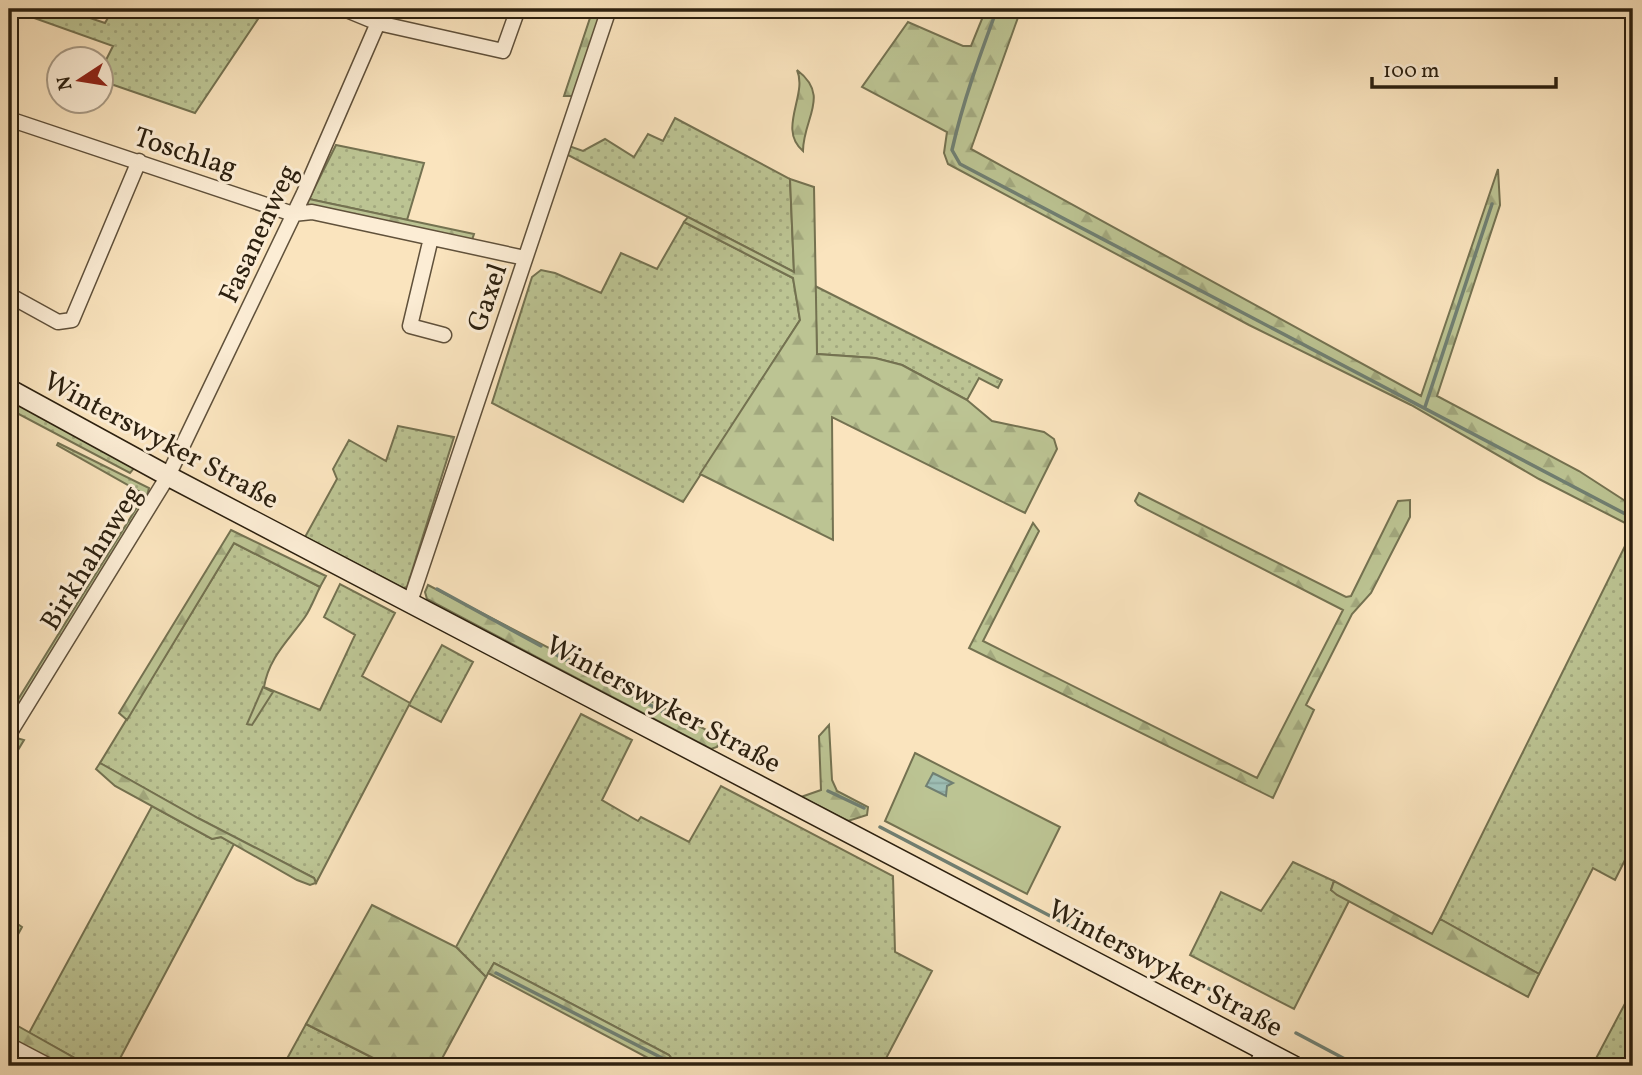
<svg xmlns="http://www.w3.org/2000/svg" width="1642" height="1075" font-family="Vollkorn,serif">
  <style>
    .grass { fill: url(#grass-dots); stroke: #747251; stroke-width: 2 }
    .forest { fill: url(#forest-firs); stroke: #747251; stroke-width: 2 }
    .garden { fill: #bcc493; stroke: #747251; stroke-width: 2 }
    .water { fill: url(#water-rules); stroke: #707f72; stroke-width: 2 }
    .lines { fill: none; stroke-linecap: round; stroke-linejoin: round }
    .stream { stroke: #707f72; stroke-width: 3.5 }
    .street-casing { stroke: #60513b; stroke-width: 17 }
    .secondary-casing { stroke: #2c200f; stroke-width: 22 }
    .street { stroke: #fcedd5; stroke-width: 14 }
    .secondary { stroke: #fcedd5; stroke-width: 19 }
    .labels { text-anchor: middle; stroke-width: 6; stroke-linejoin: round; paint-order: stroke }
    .street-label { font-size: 28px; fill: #2c200f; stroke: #fcedd5 }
  </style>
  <defs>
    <pattern id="grass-dots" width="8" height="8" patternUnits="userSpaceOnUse" patternTransform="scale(1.75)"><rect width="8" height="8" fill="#bcc493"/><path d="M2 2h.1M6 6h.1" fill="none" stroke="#a2a87e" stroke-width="1.8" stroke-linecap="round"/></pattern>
    <pattern id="forest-firs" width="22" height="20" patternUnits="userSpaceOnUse" patternTransform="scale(1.75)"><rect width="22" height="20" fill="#bcc493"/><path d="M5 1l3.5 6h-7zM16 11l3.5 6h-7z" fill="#a2a87e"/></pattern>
    <pattern id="water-rules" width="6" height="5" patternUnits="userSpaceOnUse" patternTransform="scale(1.75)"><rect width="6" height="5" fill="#9ebeb4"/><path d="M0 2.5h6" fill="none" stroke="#88a39a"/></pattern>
  </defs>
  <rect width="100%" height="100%" fill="#fae4be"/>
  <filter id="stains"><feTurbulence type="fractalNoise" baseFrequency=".00286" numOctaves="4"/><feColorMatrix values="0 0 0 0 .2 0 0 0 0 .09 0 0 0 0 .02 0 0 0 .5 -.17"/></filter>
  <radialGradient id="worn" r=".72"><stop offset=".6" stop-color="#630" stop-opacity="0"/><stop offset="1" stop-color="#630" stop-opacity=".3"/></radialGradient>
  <path class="grass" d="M 9,9 L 63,9 L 105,23 L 113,9 L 230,9 L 258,19 L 195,113 L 102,81 L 102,68 L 113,46 Z
    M 675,118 L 790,179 L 794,272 L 566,154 L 569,146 L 583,151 L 605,139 L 634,157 L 648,134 L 663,141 Z
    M 336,145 L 424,163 L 407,220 L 309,199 Z
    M 684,222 L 793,278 L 800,320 L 683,502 L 492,403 L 532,277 L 541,270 L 555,273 L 601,293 L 621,253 L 657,269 Z
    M 815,286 L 1002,380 L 998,388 L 979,378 L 967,400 L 902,365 L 875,358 L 817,354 Z
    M 17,404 L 134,468 L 130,473 L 11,410 Z
    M 398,426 L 454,437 L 407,587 L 403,588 L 305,537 L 337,479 L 333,469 L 349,440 L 386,461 Z
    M 58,443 L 149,488 L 147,496 L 9,728 L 9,714 L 142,499 L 140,492 L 57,445 Z
    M 1633,530 L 1633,862 L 1626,858 L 1615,880 L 1593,868 L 1539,974 L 1440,919 Z
    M 234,543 L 320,587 C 315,597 311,608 305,617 C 289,640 269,657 264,687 L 320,710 L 355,635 L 324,617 L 340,584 L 395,613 L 362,676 L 410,703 L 442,645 L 473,662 L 441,722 L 409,705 L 316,883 L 314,878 L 197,818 L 100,763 Z
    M 581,714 L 632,740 L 602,800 L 638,821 L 641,817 L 689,842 L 721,786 L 893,876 L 895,952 L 932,971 L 882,1066 L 677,1066 L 669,1055 L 494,963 L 486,977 L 456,947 Z
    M 152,806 L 212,839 L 221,837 L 234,844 L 116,1066 L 79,1066 L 78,1060 L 29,1033 Z
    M 1293,862 L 1334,881 L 1331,890 L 1349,901 L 1294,1009 L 1190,955 L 1221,892 L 1261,911 Z
    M 1633,976 L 1633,1066 L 1592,1066 L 1629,996 Z
    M 306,1024 L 389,1066 L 283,1066 Z"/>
  <path class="forest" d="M 593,9 L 602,9 L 574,96 L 564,96 Z
    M 986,9 L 1021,9 L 971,149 L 1421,396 L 1498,169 L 1500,205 L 1437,396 L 1579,471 L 1633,506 L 1633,527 L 1539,479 L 1411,405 L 1249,325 L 948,164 L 944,153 L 947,132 L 862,87 L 908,22 L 963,46 L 971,46 Z
    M 797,70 C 831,96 803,118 803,151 C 777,129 808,95 797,70 Z
    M 790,179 L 814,187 L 817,354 L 875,358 L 902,365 L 967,400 L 992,421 L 1044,432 L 1054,439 L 1057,449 L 1025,513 L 832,417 L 833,540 L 700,474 L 800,320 L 793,278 L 684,222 L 688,217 L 794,272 Z
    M 309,199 L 474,234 L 472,240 L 307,205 Z
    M 1139,493 L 1346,597 L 1351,596 L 1398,501 L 1410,500 L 1410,517 L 1371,593 L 1352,614 L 1306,705 L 1314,710 L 1273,798 L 969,648 L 1033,523 L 1039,531 L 983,641 L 1257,778 L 1343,610 L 1138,505 L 1135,501 Z
    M 231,530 L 326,576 L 320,587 L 234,543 L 127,720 L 119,713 Z
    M 428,585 L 716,735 L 719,742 L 717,747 L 711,749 L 427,599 L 425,592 Z
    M 263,687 L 273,692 L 252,725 L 247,724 Z
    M 829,725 L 832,780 L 837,791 L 868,807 L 867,815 L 848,821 L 801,797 L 821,790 L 819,736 Z
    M 13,737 L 24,740 L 9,765 L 9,744 Z
    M 100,763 L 198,818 L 314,878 L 316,883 L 310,885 L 297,880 L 221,837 L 212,839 L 115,786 L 96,769 Z
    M 1334,881 L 1432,934 L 1440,919 L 1539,974 L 1528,997 L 1337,895 L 1331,890 Z
    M 372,905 L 456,947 L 486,977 L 438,1066 L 389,1066 L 306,1024 Z
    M 9,918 L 22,927 L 9,951 Z
    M 494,963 L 669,1055 L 677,1066 L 663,1066 L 488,973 Z
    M 9,1021 L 78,1060 L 79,1066 L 55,1066 L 9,1042 Z"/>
  <path class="garden" d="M 915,753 L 1060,827 L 1027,894 L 885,821 Z"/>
  <path class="water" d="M 933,773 L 953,783 L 947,786 L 946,796 L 926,786 Z"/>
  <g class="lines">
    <path class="stream" d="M 997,9 C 980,55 963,101 952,150 L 960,164 L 1633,518
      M 1425,407 L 1492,204
      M 437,589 L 541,646
      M 553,653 L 695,729
      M 828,791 L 864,808
      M 880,827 L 1077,930
      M 496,973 L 664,1059 L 669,1066
      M 1190,979 L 1280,1025
      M 1296,1033 L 1358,1066"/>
    <g class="street-casing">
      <path id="street" d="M 344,9 L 378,23 L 503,51 L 518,9
        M 9,119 L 293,214 L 312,212 L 525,258
        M 431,238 L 410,326 L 444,335
        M 9,295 L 58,322 L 72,320 L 139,161
        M 410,602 L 609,9
        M 9,734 L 168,476 L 304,193 L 384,9
        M 9,1045 L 49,1066
        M 1256,1066 L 1263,1051"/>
    </g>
    <g class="secondary-casing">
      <path id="secondary" d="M 9,389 L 168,476 L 1294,1066"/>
    </g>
    <use href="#street" class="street"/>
    <use href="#secondary" class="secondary"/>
  </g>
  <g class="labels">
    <g class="street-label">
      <text transform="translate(186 151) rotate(18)" y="10">Toschlag</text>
      <text transform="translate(257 233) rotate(-65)" y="10">Fasanenweg</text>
      <text transform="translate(486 297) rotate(-71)" y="10">Gaxel</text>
      <text transform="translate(162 439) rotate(28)" y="10">Winterswyker Straße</text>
      <text transform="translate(90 557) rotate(-58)" y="10">Birkhahnweg</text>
      <text transform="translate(664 703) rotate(28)" y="10">Winterswyker Straße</text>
      <text transform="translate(1166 967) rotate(28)" y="10">Winterswyker Straße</text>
    </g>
  </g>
  <rect width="1642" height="1075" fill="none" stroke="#fae4be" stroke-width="35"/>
  <rect x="10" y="10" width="1621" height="1054" fill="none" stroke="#2c200f" stroke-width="3.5"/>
  <rect x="18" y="18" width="1607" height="1040" fill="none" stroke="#2c200f" stroke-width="2"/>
  <g transform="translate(80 80) rotate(258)"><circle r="33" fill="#fcedd5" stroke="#a99b86" stroke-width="2"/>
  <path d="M0-5L12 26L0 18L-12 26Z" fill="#8f2418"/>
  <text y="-10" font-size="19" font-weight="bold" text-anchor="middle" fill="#2c200f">N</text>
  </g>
  <path d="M1372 77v10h184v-10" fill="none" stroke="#2c200f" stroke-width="3.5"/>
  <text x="1383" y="77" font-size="21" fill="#2c200f" stroke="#fcedd5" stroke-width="5" paint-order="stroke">100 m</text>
  <rect width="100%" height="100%" filter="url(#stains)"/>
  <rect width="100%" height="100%" fill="url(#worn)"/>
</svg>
